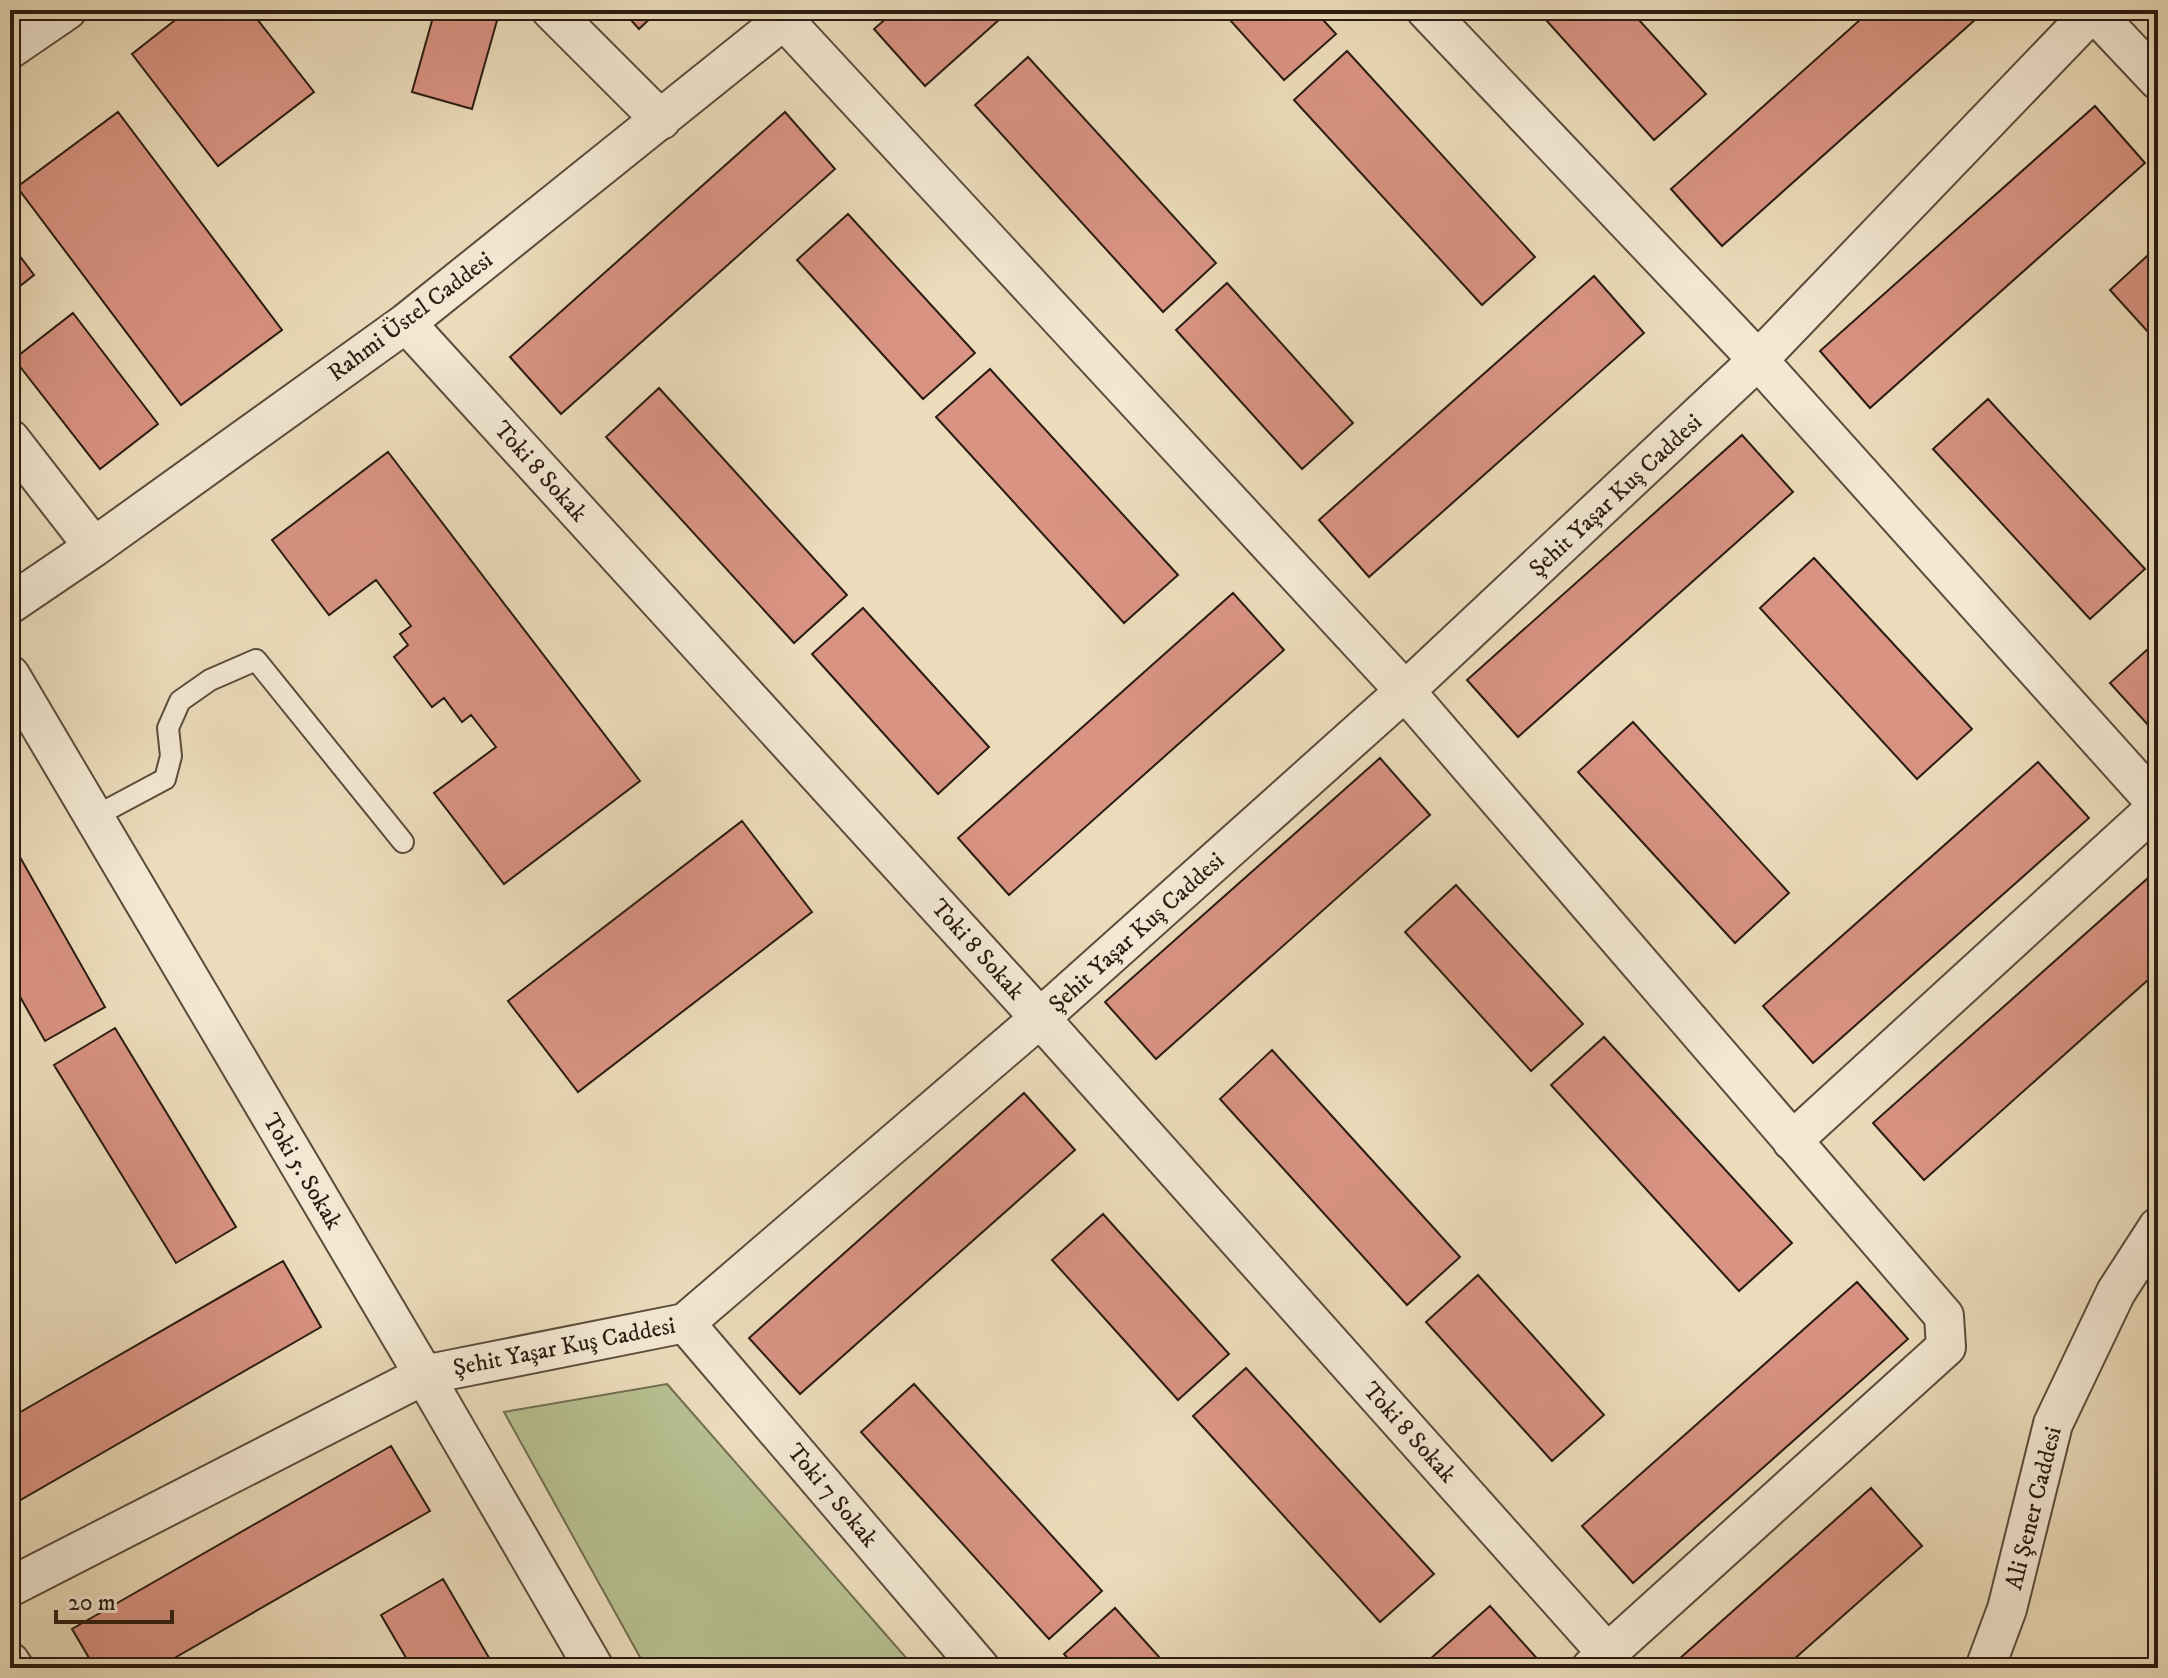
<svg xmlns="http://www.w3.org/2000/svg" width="2168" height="1678" font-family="'IM FELL DW Pica',serif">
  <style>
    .green { fill: #b7c091; stroke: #706e51; stroke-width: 2 }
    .building { fill: #d99383; stroke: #2a1c11; stroke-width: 2 }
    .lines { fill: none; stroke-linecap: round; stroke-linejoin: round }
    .service-casing { stroke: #5a4c3c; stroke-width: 24 }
    .minor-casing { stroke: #5a4c3c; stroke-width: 42 }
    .service { stroke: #f3e8d3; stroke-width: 20 }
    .minor { stroke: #f3e8d3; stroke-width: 38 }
    .labels { text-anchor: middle; stroke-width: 6; stroke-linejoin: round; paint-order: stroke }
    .street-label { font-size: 24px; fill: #2a1c11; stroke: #f3e8d3 }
  </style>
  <rect width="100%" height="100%" fill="#ecdcbb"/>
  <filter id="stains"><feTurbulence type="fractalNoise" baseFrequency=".0025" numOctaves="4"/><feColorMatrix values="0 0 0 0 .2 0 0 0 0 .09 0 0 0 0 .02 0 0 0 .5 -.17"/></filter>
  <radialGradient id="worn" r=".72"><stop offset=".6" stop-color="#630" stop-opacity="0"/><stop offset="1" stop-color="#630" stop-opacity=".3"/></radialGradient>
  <path class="green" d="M 667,1384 L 915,1668 L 646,1668 L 504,1412 Z"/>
  <path class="building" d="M 188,10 L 250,10 L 314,92 L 218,166 L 132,54 Z
    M 435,10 L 474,10 L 498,17 L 472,109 L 412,92 Z
    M 622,10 L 659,10 L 639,29 Z
    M 896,10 L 1010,10 L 925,86 L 874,29 Z
    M 1221,10 L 1314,10 L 1336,34 L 1284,80 Z
    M 1537,10 L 1630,10 L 1706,94 L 1654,140 Z
    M 1871,10 L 1986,10 L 1722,246 L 1671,189 Z
    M 1347,51 L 1535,257 L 1482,305 L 1294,100 Z
    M 1028,57 L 1216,263 L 1163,312 L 975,105 Z
    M 2095,106 L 2145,163 L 1870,408 L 1820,351 Z
    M 118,112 L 282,330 L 181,405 L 17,187 Z
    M 785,112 L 835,169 L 561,414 L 510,357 Z
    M 848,214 L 975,353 L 923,399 L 797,260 Z
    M 10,243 L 34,275 L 10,294 Z
    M 2158,246 L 2158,343 L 2110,290 Z
    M 1594,276 L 1644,333 L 1369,577 L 1319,520 Z
    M 1227,283 L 1353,423 L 1302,469 L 1176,330 Z
    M 73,313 L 158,424 L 100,469 L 14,359 Z
    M 990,369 L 1178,575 L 1124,623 L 936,417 Z
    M 659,388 L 847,595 L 794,643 L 606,437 Z
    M 1988,399 L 2145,569 L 2090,619 L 1933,449 Z
    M 1742,435 L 1793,492 L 1518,737 L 1467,680 Z
    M 388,452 L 640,781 L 504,884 L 434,793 L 496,747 L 471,715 L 462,722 L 444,698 L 432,707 L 394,657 L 408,645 L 400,634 L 411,626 L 376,580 L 329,615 L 272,540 Z
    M 1814,558 L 1972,729 L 1917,779 L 1760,608 Z
    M 1233,593 L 1284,650 L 1009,895 L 958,838 Z
    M 863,608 L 989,747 L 938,794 L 812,654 Z
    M 2158,640 L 2158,736 L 2110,683 Z
    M 1633,722 L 1789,893 L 1735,943 L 1578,772 Z
    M 1380,758 L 1430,815 L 1156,1059 L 1105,1002 Z
    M 2038,762 L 2089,818 L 1813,1063 L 1763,1006 Z
    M 742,821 L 812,912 L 578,1092 L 508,1001 Z
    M 12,843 L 105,1007 L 45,1041 L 10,979 L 10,845 Z
    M 2148,878 L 2158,889 L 2158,971 L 1924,1180 L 1873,1123 Z
    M 1456,885 L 1583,1024 L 1531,1071 L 1405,932 Z
    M 115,1028 L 236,1227 L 176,1263 L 54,1065 Z
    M 1604,1037 L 1792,1243 L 1739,1291 L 1551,1085 Z
    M 1272,1050 L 1460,1257 L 1407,1305 L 1220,1099 Z
    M 1024,1093 L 1075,1150 L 800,1394 L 749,1338 Z
    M 1103,1214 L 1229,1354 L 1178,1400 L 1052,1260 Z
    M 283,1261 L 321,1327 L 10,1506 L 10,1418 Z
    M 1478,1275 L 1604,1415 L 1552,1461 L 1426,1322 Z
    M 1857,1282 L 1908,1339 L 1633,1583 L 1582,1526 Z
    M 1246,1368 L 1434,1574 L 1380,1622 L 1193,1416 Z
    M 914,1384 L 1102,1591 L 1049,1639 L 861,1432 Z
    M 391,1446 L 430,1511 L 157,1668 L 95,1668 L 72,1629 Z
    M 1871,1488 L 1922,1546 L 1784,1668 L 1669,1668 Z
    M 443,1579 L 495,1668 L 412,1668 L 381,1615 Z
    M 1490,1606 L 1541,1663 L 1535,1668 L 1420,1668 Z
    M 1115,1608 L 1169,1668 L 1076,1668 L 1064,1654 Z"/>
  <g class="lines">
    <g class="service-casing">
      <path id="service" d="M 92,818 L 165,779 L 171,756 L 168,728 L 180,701 L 210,680 L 256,660 L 403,842"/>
    </g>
    <g class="minor-casing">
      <path id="minor" d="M 551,10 L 661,120
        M 1426,10 L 1758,360 L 2158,805
        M 2092,10 L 2158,80
        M 784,20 L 1405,691 L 1944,1316 L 1946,1347 L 1591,1668
        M 10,49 L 67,10
        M 406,323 L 1040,1018 L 1607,1653
        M 10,439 L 94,547
        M 10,604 L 94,547 L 406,323 L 796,10
        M 10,675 L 424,1375 L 594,1668
        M 1792,1141 L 2158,806
        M 685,1323 L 980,1668
        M 10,1587 L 424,1375 L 685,1323 L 1040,1018 L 1405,691 L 1758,360 L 2094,10
        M 10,1662 L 14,1668
        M 1985,1668 L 2007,1609 L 2053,1424 L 2116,1292 L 2158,1227"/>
    </g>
    <use href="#service" class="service"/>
    <use href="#minor" class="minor"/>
  </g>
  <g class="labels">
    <g class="street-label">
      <text transform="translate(410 316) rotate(-37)" y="8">Rahmi Üstel Caddesi</text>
      <text transform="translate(541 471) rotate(48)" y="8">Toki 8 Sokak</text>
      <text transform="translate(1615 495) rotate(-43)" y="8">Şehit Yaşar Kuş Caddesi</text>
      <text transform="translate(1136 932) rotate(-42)" y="8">Şehit Yaşar Kuş Caddesi</text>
      <text transform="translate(978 949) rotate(48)" y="8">Toki 8 Sokak</text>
      <text transform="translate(303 1171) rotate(59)" y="8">Toki 5. Sokak</text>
      <text transform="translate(564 1346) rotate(-11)" y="8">Şehit Yaşar Kuş Caddesi</text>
      <text transform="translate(1410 1432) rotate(48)" y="8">Toki 8 Sokak</text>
      <text transform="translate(833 1495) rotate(50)" y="8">Toki 7 Sokak</text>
      <text transform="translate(2033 1508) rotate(-76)" y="8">Ali Şener Caddesi</text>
    </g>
  </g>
  <rect width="2168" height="1678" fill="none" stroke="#ecdcbb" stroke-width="40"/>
  <rect x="12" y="12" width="2144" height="1654" fill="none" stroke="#2a1c11" stroke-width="4"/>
  <rect x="20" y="20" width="2128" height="1638" fill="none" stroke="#2a1c11" stroke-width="2"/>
  <path d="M56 1610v12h116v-12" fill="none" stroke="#2a1c11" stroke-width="4"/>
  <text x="68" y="1610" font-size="24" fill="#2a1c11" stroke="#f3e8d3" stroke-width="6" paint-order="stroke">20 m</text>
  <rect width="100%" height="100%" filter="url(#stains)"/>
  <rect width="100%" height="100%" fill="url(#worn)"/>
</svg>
